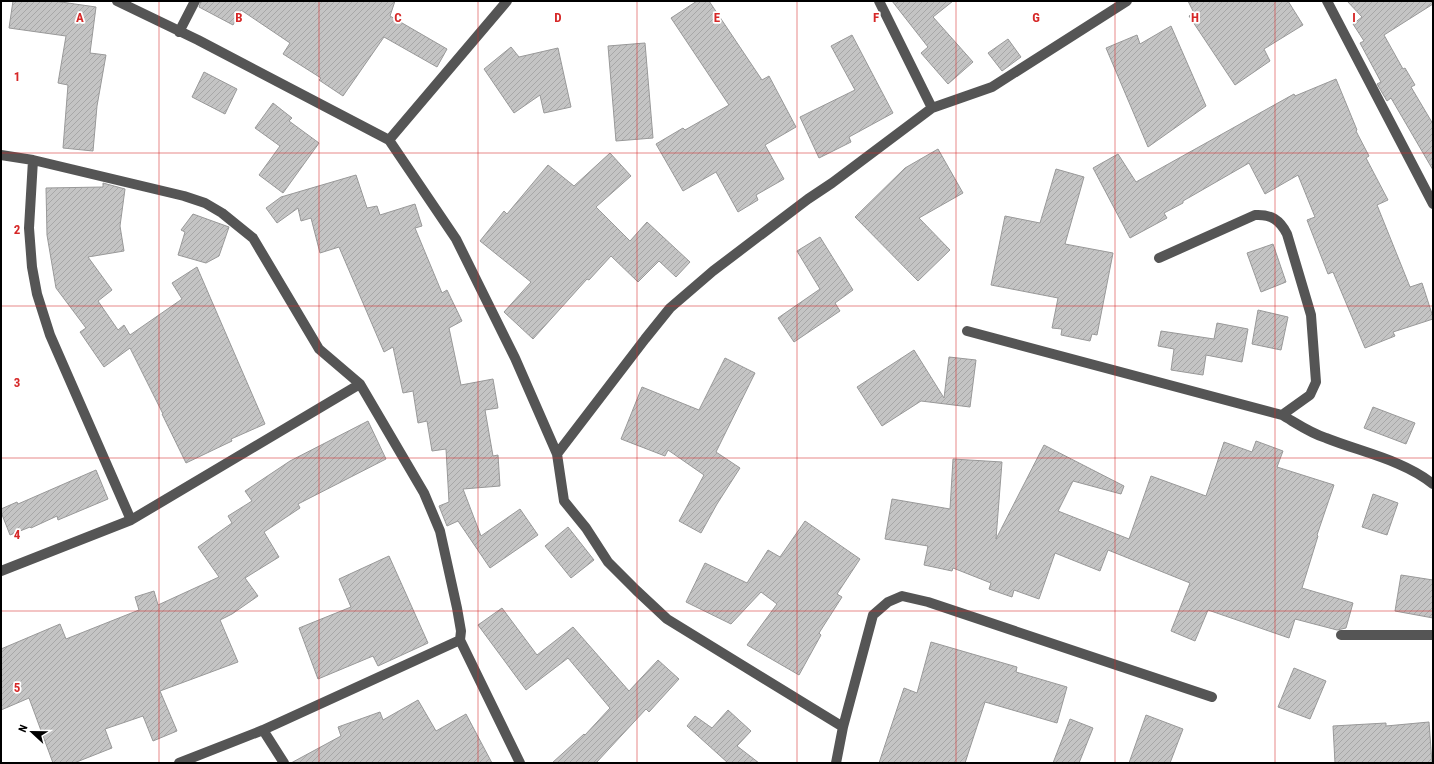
<svg xmlns="http://www.w3.org/2000/svg" width="1434" height="764" font-family="'Roboto Condensed',sans-serif">
  <style>
    .building { fill: url(#building-hatch); stroke: #999 }
    .lines { fill: none; stroke-linecap: round; stroke-linejoin: round }
    .minor { stroke: #555; stroke-width: 10 }
    .grid { fill: none; stroke: #d62828; stroke-width: 1; stroke-opacity: 0.55 }
    .grid-label { font-size: 13px; text-anchor: middle; font-weight: bold; fill: #d62828; stroke: #fff; stroke-width: 3.5; stroke-linejoin: round; paint-order: stroke }
  </style>
  <defs>
    <pattern id="building-hatch" width="6" height="6" patternUnits="userSpaceOnUse"><rect width="6" height="6" fill="#c4c4c4"/><path d="M-1 1l2-2M0 6l6-6M5 7l2-2" fill="none" stroke="#a7a7a7"/></pattern>
  </defs>
  <rect width="100%" height="100%" fill="#fff"/>
  <path class="building" d="M 13,1 L 54,1 L 96,7 L 90,53 L 106,55 L 97,106 L 93,151 L 63,148 L 68,85 L 58,83 L 66,36 L 9,28 Z
    M 201,1 L 395,1 L 390,16 L 447,49 L 437,67 L 384,37 L 343,96 L 319,80 L 321,78 L 283,54 L 290,43 L 241,10 L 233,25 L 199,7 Z
    M 697,1 L 709,1 L 762,80 L 769,76 L 796,127 L 765,145 L 784,179 L 756,195 L 758,200 L 738,212 L 716,172 L 683,191 L 656,144 L 683,128 L 685,130 L 729,105 L 671,18 Z
    M 892,1 L 953,1 L 933,17 L 973,62 L 948,84 L 921,53 L 928,47 Z
    M 1188,1 L 1288,1 L 1303,25 L 1264,49 L 1270,61 L 1235,85 L 1189,16 L 1194,13 Z
    M 1347,1 L 1433,1 L 1433,4 L 1384,35 L 1403,69 L 1405,68 L 1415,85 L 1411,87 L 1433,124 L 1433,170 L 1391,98 L 1387,101 L 1377,84 L 1381,82 L 1360,43 L 1364,41 L 1353,24 L 1362,17 Z
    M 1171,26 L 1206,106 L 1148,147 L 1106,48 L 1137,35 L 1140,44 Z
    M 852,35 L 893,113 L 849,137 L 851,142 L 819,158 L 800,117 L 855,90 L 831,46 Z
    M 1008,39 L 1021,57 L 1002,71 L 988,53 Z
    M 645,43 L 653,138 L 616,141 L 608,46 Z
    M 511,47 L 519,57 L 558,48 L 571,107 L 544,113 L 540,95 L 514,113 L 484,69 Z
    M 204,72 L 237,89 L 225,114 L 192,97 Z
    M 1336,79 L 1357,130 L 1356,131 L 1369,156 L 1366,158 L 1388,200 L 1377,205 L 1410,287 L 1422,283 L 1433,317 L 1433,319 L 1393,332 L 1395,336 L 1365,348 L 1333,272 L 1328,274 L 1307,220 L 1315,217 L 1298,175 L 1265,194 L 1249,163 L 1183,201 L 1183,203 L 1164,213 L 1167,218 L 1130,238 L 1093,168 L 1118,154 L 1136,182 L 1294,94 L 1295,96 Z
    M 273,103 L 292,118 L 289,121 L 319,143 L 283,193 L 259,175 L 280,146 L 255,128 Z
    M 938,149 L 963,193 L 919,218 L 950,250 L 918,281 L 855,217 L 905,168 Z
    M 610,153 L 631,176 L 596,207 L 630,241 L 647,222 L 690,262 L 676,277 L 659,261 L 638,282 L 611,256 L 589,280 L 587,279 L 533,339 L 504,312 L 531,282 L 480,241 L 504,211 L 507,214 L 548,165 L 574,186 Z
    M 1056,169 L 1084,177 L 1065,244 L 1113,253 L 1097,335 L 1092,334 L 1090,341 L 1061,335 L 1062,329 L 1052,328 L 1058,298 L 991,285 L 1005,216 L 1040,223 Z
    M 356,175 L 367,208 L 377,206 L 380,215 L 415,204 L 422,226 L 415,228 L 442,293 L 447,290 L 462,321 L 449,328 L 461,385 L 493,379 L 498,408 L 485,410 L 493,456 L 498,455 L 500,486 L 463,489 L 481,536 L 520,509 L 538,535 L 490,568 L 458,521 L 447,526 L 439,506 L 449,502 L 446,449 L 432,451 L 427,421 L 418,423 L 413,391 L 403,393 L 393,347 L 384,352 L 339,247 L 320,253 L 311,218 L 301,221 L 298,208 L 277,223 L 266,208 L 281,197 Z
    M 103,183 L 125,189 L 120,226 L 124,251 L 88,257 L 112,290 L 98,301 L 118,330 L 124,325 L 130,335 L 182,299 L 172,283 L 197,267 L 265,424 L 231,439 L 232,441 L 186,463 L 162,414 L 163,414 L 130,348 L 104,367 L 80,332 L 86,328 L 56,288 L 47,235 L 46,188 L 103,187 Z
    M 193,214 L 229,227 L 219,256 L 206,263 L 178,255 L 185,232 L 181,230 Z
    M 820,237 L 853,290 L 835,303 L 840,311 L 794,342 L 778,318 L 820,289 L 797,251 Z
    M 1273,244 L 1286,282 L 1261,292 L 1247,253 Z
    M 1258,310 L 1288,317 L 1281,350 L 1252,344 Z
    M 1217,323 L 1248,329 L 1242,362 L 1206,355 L 1203,375 L 1171,370 L 1174,349 L 1158,346 L 1161,331 L 1214,339 Z
    M 914,350 L 944,398 L 949,357 L 976,360 L 970,407 L 921,401 L 882,426 L 857,387 Z
    M 725,358 L 755,373 L 716,452 L 740,468 L 717,504 L 701,533 L 679,521 L 704,475 L 668,450 L 665,456 L 621,439 L 642,387 L 699,410 Z
    M 1373,407 L 1415,423 L 1406,444 L 1364,428 Z
    M 368,421 L 386,459 L 298,504 L 300,508 L 264,532 L 279,557 L 245,578 L 258,596 L 232,614 L 220,620 L 238,662 L 160,691 L 177,731 L 153,741 L 143,716 L 105,729 L 112,748 L 74,763 L 53,763 L 29,698 L 1,710 L 1,649 L 60,624 L 66,639 L 139,610 L 135,597 L 154,591 L 158,605 L 219,577 L 198,547 L 232,523 L 228,516 L 252,501 L 245,491 L 290,461 Z
    M 1256,441 L 1283,451 L 1277,467 L 1334,485 L 1317,535 L 1318,536 L 1302,588 L 1353,603 L 1346,628 L 1337,630 L 1295,619 L 1289,638 L 1208,610 L 1195,641 L 1171,631 L 1190,583 L 1108,550 L 1100,571 L 1055,553 L 1039,599 L 1014,590 L 1012,597 L 989,589 L 991,583 L 953,568 L 952,571 L 924,565 L 928,546 L 885,539 L 892,499 L 950,509 L 953,459 L 1002,462 L 996,539 L 1044,445 L 1124,486 L 1121,494 L 1073,481 L 1058,511 L 1129,539 L 1151,476 L 1206,496 L 1224,442 L 1252,452 Z
    M 96,470 L 108,499 L 58,520 L 57,516 L 31,528 L 30,527 L 10,535 L 1,512 L 1,509 L 17,502 L 18,504 Z
    M 1373,494 L 1398,503 L 1387,535 L 1362,527 Z
    M 805,521 L 860,559 L 837,594 L 842,597 L 819,633 L 821,635 L 799,675 L 747,645 L 777,604 L 761,592 L 731,624 L 686,602 L 705,563 L 747,583 L 768,550 L 780,557 Z
    M 568,527 L 594,560 L 571,578 L 545,546 Z
    M 389,556 L 428,643 L 378,666 L 373,656 L 318,679 L 299,628 L 351,607 L 339,579 Z
    M 1401,575 L 1433,580 L 1433,618 L 1395,611 Z
    M 502,608 L 537,655 L 573,627 L 629,691 L 658,660 L 679,679 L 649,712 L 646,709 L 596,763 L 552,763 L 584,734 L 585,735 L 610,708 L 568,658 L 526,690 L 478,625 Z
    M 931,642 L 1017,667 L 1016,672 L 1067,687 L 1057,723 L 985,702 L 965,763 L 879,763 L 904,688 L 917,693 Z
    M 1294,668 L 1326,681 L 1310,719 L 1278,707 Z
    M 418,700 L 436,731 L 466,714 L 492,763 L 291,763 L 341,736 L 338,727 L 380,712 L 383,720 Z
    M 728,710 L 751,731 L 737,746 L 759,763 L 728,763 L 687,726 L 695,716 L 712,728 Z
    M 1146,715 L 1183,729 L 1170,763 L 1129,763 Z
    M 1070,719 L 1093,728 L 1079,763 L 1053,763 Z
    M 1429,722 L 1432,763 L 1335,763 L 1333,726 L 1386,723 L 1386,726 Z"/>
  <g class="lines">
    <path class="minor" d="M 117,1 L 198,40 L 389,140 L 456,239 L 515,358 L 557,454 L 564,501 L 586,528 L 608,562 L 636,590 L 667,619 L 843,727
      M 879,1 L 932,108
      M 1327,1 L 1433,204
      M 179,32 L 195,1
      M 389,140 L 507,1
      M 1,155 L 33,160 L 184,196 L 205,203 L 222,213 L 253,238 L 319,349 L 360,384 L 424,493 L 440,531 L 457,608 L 461,631 L 460,640 L 520,763
      M 33,160 L 29,228 L 32,267 L 37,294 L 50,335 L 131,520
      M 1159,258 L 1255,215 C 1271,214 1280,220 1287,234 L 1311,315 L 1316,382 L 1310,395 L 1282,415
      M 967,331 L 1282,415 C 1296,423 1310,433 1326,438 C 1361,452 1403,460 1433,484
      M 557,454 L 645,339 L 670,308 L 713,271 L 808,199 L 832,183 L 932,108 L 992,87 L 1127,1
      M 1,571 L 131,520 L 360,384
      M 1341,635 L 1433,635
      M 263,730 L 284,763
      M 179,763 L 263,730 L 460,640
      M 836,763 L 843,727 L 873,615 L 888,602 L 902,596 L 928,602 L 1212,697"/>
  </g>
  <path class="grid" d="M 159,1 L 159,763M 319,1 L 319,763M 478,1 L 478,763M 637,1 L 637,763M 797,1 L 797,763M 956,1 L 956,763M 1115,1 L 1115,763M 1275,1 L 1275,763M 1,153 L 1433,153M 1,306 L 1433,306M 1,458 L 1433,458M 1,611 L 1433,611"/>
  <g class="grid-label">
    <text x="80" y="22">A</text>
    <text x="239" y="22">B</text>
    <text x="398" y="22">C</text>
    <text x="558" y="22">D</text>
    <text x="717" y="22">E</text>
    <text x="876" y="22">F</text>
    <text x="1036" y="22">G</text>
    <text x="1195" y="22">H</text>
    <text x="1354" y="22">I</text>
    <text x="17" y="81">1</text>
    <text x="17" y="234">2</text>
    <text x="17" y="387">3</text>
    <text x="17" y="539">4</text>
    <text x="17" y="692">5</text>
  </g>
  <rect width="1434" height="764" fill="none" stroke="#000000" stroke-width="4"/>
  <g transform="translate(32 732) rotate(292)" stroke="#ffffff" stroke-width="3" paint-order="stroke">
  <path d="M0-3L7 15L0 10L-7 15Z" fill="#000000"/>
  <text y="-6" font-size="11" font-weight="bold" text-anchor="middle" fill="#000000">N</text>
  </g>
</svg>
